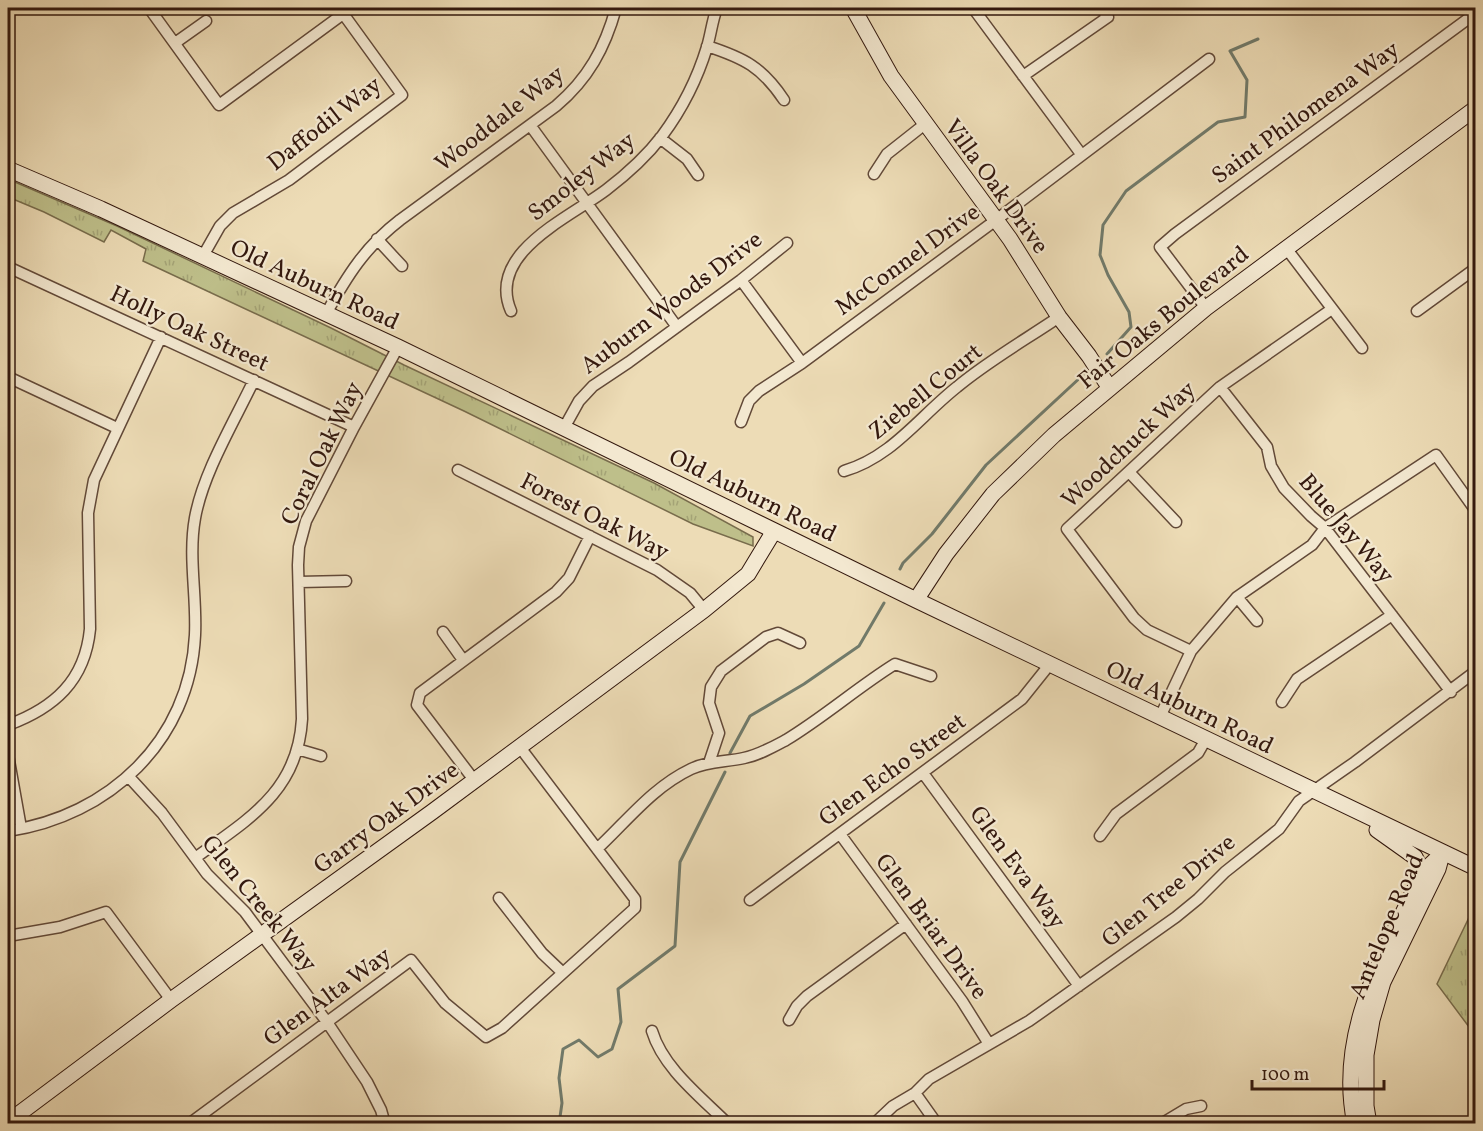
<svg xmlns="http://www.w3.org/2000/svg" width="1483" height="1131" font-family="Vollkorn,serif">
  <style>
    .park { fill: url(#park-tufts); stroke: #786c4c; stroke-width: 1.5 }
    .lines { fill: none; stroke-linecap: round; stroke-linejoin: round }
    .stream { stroke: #717a6a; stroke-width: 3 }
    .street-casing { stroke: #624938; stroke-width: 13 }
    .secondary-casing { stroke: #33180e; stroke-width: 17 }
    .street { stroke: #f3e8d0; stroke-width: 10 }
    .secondary { stroke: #f3e8d0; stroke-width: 15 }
    .labels { text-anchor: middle; stroke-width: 4.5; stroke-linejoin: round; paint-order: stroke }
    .street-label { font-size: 24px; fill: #33180e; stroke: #f3e8d0 }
  </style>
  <defs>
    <pattern id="park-tufts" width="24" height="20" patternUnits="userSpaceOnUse" patternTransform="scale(1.5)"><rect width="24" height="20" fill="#bebf8a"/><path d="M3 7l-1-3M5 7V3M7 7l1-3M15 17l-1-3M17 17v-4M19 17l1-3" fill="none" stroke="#a4a376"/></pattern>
  </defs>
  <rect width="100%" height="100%" fill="#eddcb6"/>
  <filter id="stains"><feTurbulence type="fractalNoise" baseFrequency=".00333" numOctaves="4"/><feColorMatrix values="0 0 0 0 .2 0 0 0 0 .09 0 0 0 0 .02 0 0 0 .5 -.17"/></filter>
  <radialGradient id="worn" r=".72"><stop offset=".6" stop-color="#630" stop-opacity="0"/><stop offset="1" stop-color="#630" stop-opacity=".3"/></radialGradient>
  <path class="park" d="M 8,179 L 117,226 L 331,328 L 404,365 L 654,483 L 753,537 L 753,546 L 693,524 L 464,411 L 143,261 L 146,249 L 111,230 L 104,242 L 44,212 L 8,197 Z
    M 1475,905 L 1475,1035 L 1437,984 Z"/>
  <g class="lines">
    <path class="stream" d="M 1107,354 L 1131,327 L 1129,312 L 1108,275 L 1100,255 L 1103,225 L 1126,191 L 1218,122 L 1245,117 L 1247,80 L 1230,51 L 1258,39
      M 900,569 L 903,563 L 932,534 L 986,465 L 1083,375
      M 730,753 L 750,716 L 804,684 L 859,646 L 884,603
      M 559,1124 L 562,1103 L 559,1078 L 563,1049 L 579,1040 L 598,1057 L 612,1049 L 621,1022 L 618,989 L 675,946 L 680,862 L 725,772"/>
    <g class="street-casing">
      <path id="street" d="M 149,8 L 219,105 L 343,14
        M 973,8 L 1081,154
        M 175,43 L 206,21
        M 707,46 C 744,58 762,67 784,100
        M 1023,76 L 1108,17 L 1101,8
        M 530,125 L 677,327
        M 660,138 L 687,159 L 698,175
        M 874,174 L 887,154 L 925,124
        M 377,239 L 402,266
        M 1286,248 L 1362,348
        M 203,256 L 220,226 L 233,213 L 289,180 L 402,95 L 339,8
        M 8,267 L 354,427
        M 741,280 L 802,363
        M 1206,308 L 1160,247 L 1175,234 L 1476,13
        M 511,311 C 486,253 569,218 606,190 C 627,174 646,157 662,136 C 682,109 697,80 707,47 C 711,34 712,21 717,8
        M 1417,311 L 1476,268
        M 326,314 C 347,276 365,247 400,220 L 556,106 C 588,79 605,48 616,8
        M 8,377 L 117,428
        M 1220,387 L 1267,447 L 1271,466 L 1284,488 L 1311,516 L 1325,528 L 1451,692
        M 741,422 L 749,401 L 759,391 L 802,363 L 996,220 L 1209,59
        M 564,428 L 579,401 L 593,386 L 629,362 L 741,280 L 787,243
        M 458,470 L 657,570 L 690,593 L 704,610
        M 844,471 C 892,457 919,417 957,387 C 988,361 1025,340 1059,317
        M 1129,472 L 1176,522
        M 299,582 L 346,581
        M 1237,597 L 1257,621
        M 443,632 L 463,660
        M 1191,651 L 1147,630 L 1134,618 L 1067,529 L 1220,387 L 1332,309
        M 1282,702 L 1297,679 L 1392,615
        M 1160,717 L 1191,651 L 1237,597 L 1312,545 L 1325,528 L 1436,455 L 1476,511
        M 8,725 C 54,708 85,681 90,629 L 88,513 L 94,480 L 161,337
        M 297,749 L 321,756
        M 8,755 L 21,828
        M 709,763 L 719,733 L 709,703 L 711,687 L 721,671 L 766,637 L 778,633 L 800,643
        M 923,773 L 1079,986
        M 129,777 L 162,813 L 207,874 L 245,912 L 327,1022 L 367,1082 L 381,1110 L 385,1124
        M 474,780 L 417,705 L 420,693 L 556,592 L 569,578 L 590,536
        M 8,831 C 109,816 190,741 195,635 C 197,596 188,557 195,518 C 203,473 234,422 254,380
        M 840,834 L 962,1001 L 989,1044
        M 1100,836 L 1116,814 L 1198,753 L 1206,739
        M 597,849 C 627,821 653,787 691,769 C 707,761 726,762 744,758 C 759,755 773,747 786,740 C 824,717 858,687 895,664 L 931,676
        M 195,858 C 247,820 298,792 302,719 L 298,565 L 299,547 L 306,521 L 354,427 L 398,347
        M 499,898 L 542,953 L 562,972
        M 750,900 L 1022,699 L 1050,664
        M 8,936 L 60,927 L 106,912 L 171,1000
        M 789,1020 L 797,1006 L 807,996 L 906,924
        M 652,1031 C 663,1068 701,1097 728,1124
        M 915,1093 L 937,1124
        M 189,1124 L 411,960 L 445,1003 L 486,1037 L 502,1028 L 635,908 L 635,899 L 519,746
        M 874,1124 L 893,1106 L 915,1093 L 929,1079 L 1029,1021 L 1176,917 L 1198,899 L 1225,872 L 1279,829 L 1299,801 L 1355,762 L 1476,671
        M 1161,1124 L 1186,1109 L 1201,1106"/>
    </g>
    <g class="secondary-casing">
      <path id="secondary" d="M 853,8 L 891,76 L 1010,239 L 1059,317 L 1089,356 L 1109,387
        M 8,169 L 101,209 L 398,347 L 916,600 L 1476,868
        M 916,600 L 946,554 L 993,494 L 1054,435 L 1206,308 L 1476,108
        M 1377,830 L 1415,857 L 1418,863 L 1420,878
        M 8,1122 L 171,1000 L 432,812 L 704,610 L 748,574 L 774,531
        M 1355,1124 C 1336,1034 1383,956 1420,878 L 1429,866 L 1443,853
        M 1369,1124 L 1366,1106 L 1366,1055 L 1372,1020 L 1383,982 L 1438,869 L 1441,858"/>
    </g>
    <use href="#street" class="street"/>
    <use href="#secondary" class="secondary"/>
  </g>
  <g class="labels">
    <g class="street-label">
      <text transform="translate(1305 112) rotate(-36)" y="8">Saint Philomena Way</text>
      <text transform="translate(499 118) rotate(-38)" y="8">Wooddale Way</text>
      <text transform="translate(324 123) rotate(-38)" y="8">Daffodil Way</text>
      <text transform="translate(581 176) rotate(-38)" y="8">Smoley Way</text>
      <text transform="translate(997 186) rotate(54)" y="8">Villa Oak Drive</text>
      <text transform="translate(907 259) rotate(-36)" y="8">McConnel Drive</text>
      <text transform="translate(315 284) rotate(25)" y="8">Old Auburn Road</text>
      <text transform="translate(671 302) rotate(-37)" y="8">Auburn Woods Drive</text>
      <text transform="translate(1163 317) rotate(-39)" y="8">Fair Oaks Boulevard</text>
      <text transform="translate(190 328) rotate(25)" y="8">Holly Oak Street</text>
      <text transform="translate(925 391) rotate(-39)" y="8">Ziebell Court</text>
      <text transform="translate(1128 444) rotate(-43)" y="8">Woodchuck Way</text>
      <text transform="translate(321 453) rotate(-64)" y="8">Coral Oak Way</text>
      <text transform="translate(753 495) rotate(26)" y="8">Old Auburn Road</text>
      <text transform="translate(595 516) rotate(27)" y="8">Forest Oak Way</text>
      <text transform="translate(1347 528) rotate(50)" y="8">Blue Jay Way</text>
      <text transform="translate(1190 707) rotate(26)" y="8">Old Auburn Road</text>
      <text transform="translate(892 769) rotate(-36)" y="8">Glen Echo Street</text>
      <text transform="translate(386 817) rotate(-36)" y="8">Garry Oak Drive</text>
      <text transform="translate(1018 867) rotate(54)" y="8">Glen Eva Way</text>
      <text transform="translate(1168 890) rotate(-39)" y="8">Glen Tree Drive</text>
      <text transform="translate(260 903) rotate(51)" y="8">Glen Creek Way</text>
      <text transform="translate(932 926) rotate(54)" y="8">Glen Briar Drive</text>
      <text transform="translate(1386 926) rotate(-67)" y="8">Antelope Road</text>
      <text transform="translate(327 996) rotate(-36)" y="8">Glen Alta Way</text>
    </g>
  </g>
  <rect width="1483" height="1131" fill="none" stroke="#eddcb6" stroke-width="30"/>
  <rect x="9" y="9" width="1465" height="1113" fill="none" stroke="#33180e" stroke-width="3"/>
  <rect x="15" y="15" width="1453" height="1101" fill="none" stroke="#33180e" stroke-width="1.5"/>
  <path d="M1252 1080v9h132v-9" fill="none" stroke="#33180e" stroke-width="3"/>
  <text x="1261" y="1080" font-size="18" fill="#33180e" stroke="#f3e8d0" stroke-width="4.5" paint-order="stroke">100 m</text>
  <rect width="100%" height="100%" filter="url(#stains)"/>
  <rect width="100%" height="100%" fill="url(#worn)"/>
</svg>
